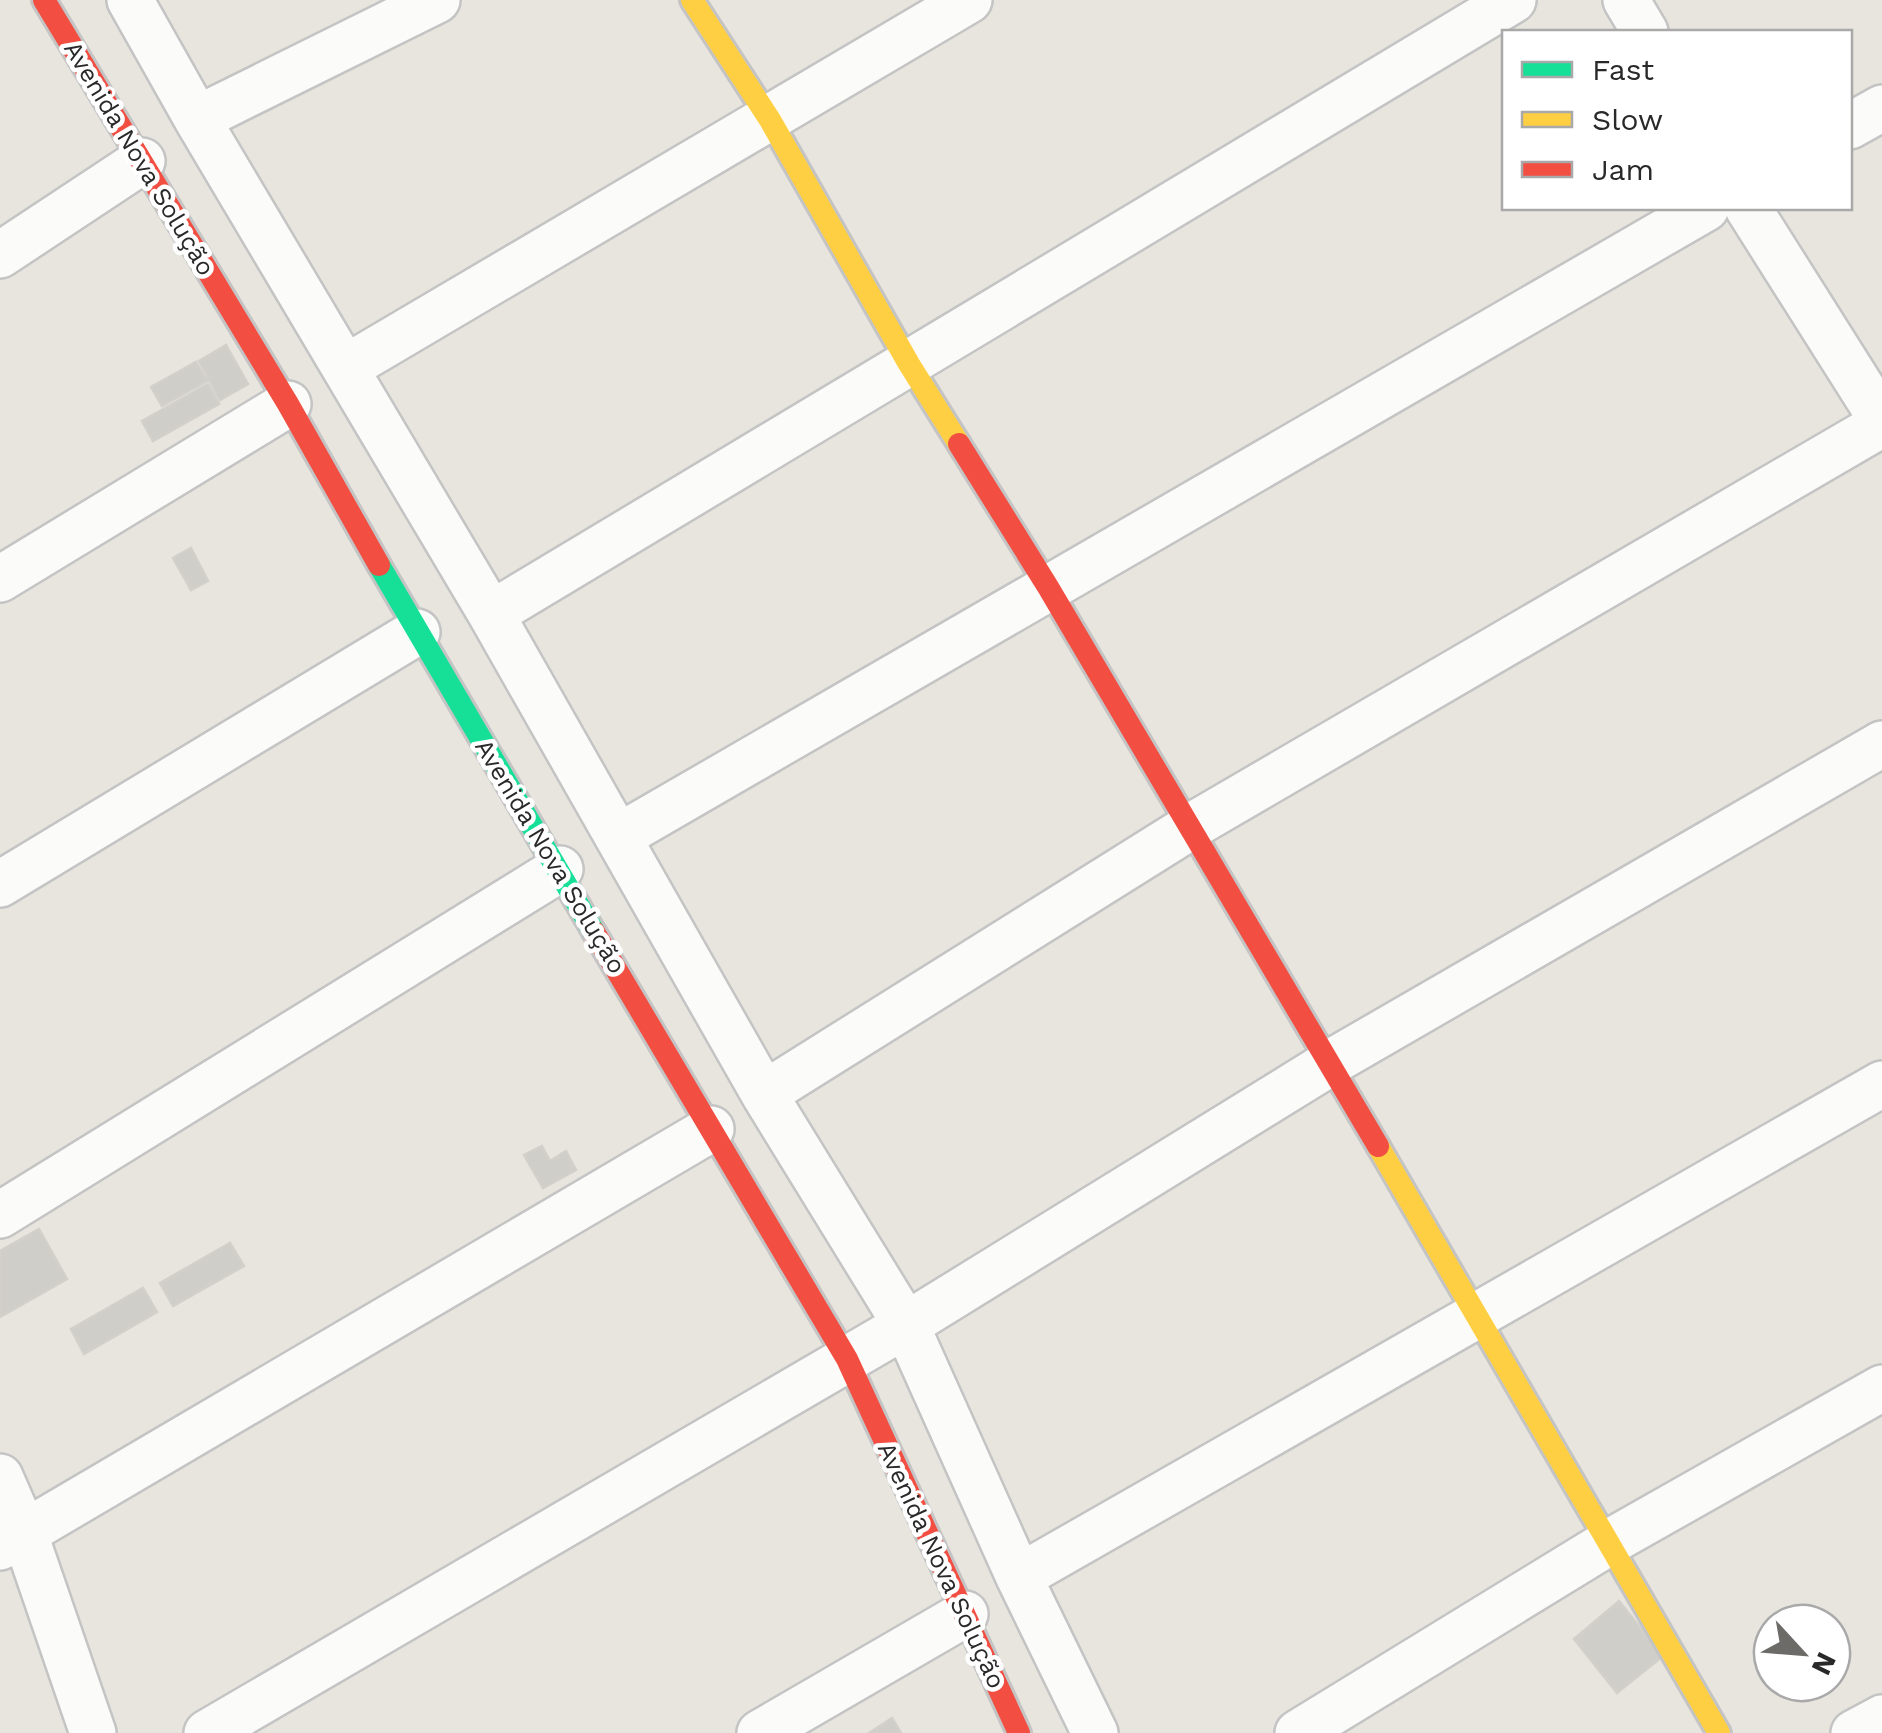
<svg xmlns="http://www.w3.org/2000/svg" width="1882" height="1733" font-family="'Work Sans',sans-serif">
  <style>
    .building { fill: #d0cec9; stroke: #d2d0ca; stroke-width: 2.5 }
    .lines { fill: none; stroke-linecap: round; stroke-linejoin: round }
    .street-casing { stroke: #c4c4c4; stroke-width: 50 }
    .fast-casing { stroke: #c4c4c4; stroke-width: 28 }
    .slow-casing { stroke: #c4c4c4; stroke-width: 28 }
    .jam-casing { stroke: #c4c4c4; stroke-width: 28 }
    .street { stroke: #fbfbfa; stroke-width: 45 }
    .fast { stroke: #16e098; stroke-width: 22 }
    .slow { stroke: #ffcf43; stroke-width: 22 }
    .jam { stroke: #f24e42; stroke-width: 22 }
    .labels { text-anchor: middle; stroke-width: 9; stroke-linejoin: round; paint-order: stroke }
    .street-label { font-size: 25px; fill: #292929; stroke: #fff }
  </style>
  <rect width="100%" height="100%" fill="#e7e5de"/>
  <path class="building" d="M 226,345 L 248,384 L 220,400 L 199,361 Z
    M 196,362 L 207,381 L 162,406 L 151,387 Z
    M 208,384 L 219,404 L 153,441 L 142,421 Z
    M 191,548 L 208,581 L 191,590 L 173,558 Z
    M 542,1146 L 550,1161 L 566,1151 L 576,1170 L 543,1188 L 524,1155 Z
    M 39,1229 L 67,1279 L 0,1317 L 0,1251 Z
    M 230,1243 L 244,1266 L 173,1306 L 160,1283 Z
    M 143,1288 L 157,1312 L 84,1354 L 71,1329 Z
    M 1619,1601 L 1663,1656 L 1617,1693 L 1574,1639 Z
    M 892,1718 L 901,1733 L 869,1733 Z"/>
  <g class="lines">
    <g class="street-casing">
      <path id="street" d="M 130,0 L 197,119 L 491,614 L 764,1094 L 906,1325 L 1019,1577 L 1095,1733
        M 1626,0 L 1645,32
        M 197,119 L 437,0
        M 1850,126 L 1882,108
        M 1748,208 L 1882,420
        M 0,255 L 142,161
        M 347,367 L 969,0
        M 0,579 L 288,404
        M 491,614 L 1513,0
        M 618,837 L 1706,208
        M 0,884 L 417,632
        M 764,1094 L 1190,827 L 1882,424
        M 0,1215 L 560,869
        M 0,1477 L 24,1532 L 93,1733
        M 0,1547 L 711,1129
        M 1019,1577 L 1882,1084
        M 207,1733 L 906,1325 L 1330,1063 L 1882,744
        M 760,1733 L 965,1614
        M 1298,1733 L 1608,1543 L 1882,1388
        M 1854,1733 L 1882,1718"/>
    </g>
    <g class="fast-casing">
      <path id="fast" d="M 379,565 L 594,932"/>
    </g>
    <g class="slow-casing">
      <path id="slow" d="M 692,0 L 770,120 L 909,364 L 959,444
        M 1378,1146 L 1719,1733"/>
    </g>
    <g class="jam-casing">
      <path id="jam" d="M 44,0 L 288,404 L 379,565
        M 959,444 L 1048,587 L 1378,1146
        M 594,932 L 847,1359 L 1019,1733"/>
    </g>
    <use href="#street" class="street"/>
    <use href="#fast" class="fast"/>
    <use href="#slow" class="slow"/>
    <use href="#jam" class="jam"/>
  </g>
  <g class="labels">
    <g class="street-label">
      <text transform="translate(140 158) rotate(59)" y="9">Avenida Nova Solução</text>
      <text transform="translate(551 856) rotate(59)" y="9">Avenida Nova Solução</text>
      <text transform="translate(942 1565) rotate(65)" y="9">Avenida Nova Solução</text>
    </g>
  </g>
  <rect x="1502" y="30" width="350" height="180" fill="#ffffff" stroke="#a9a9a9" stroke-width="2.5"/>
  <rect x="1522" y="62" width="50" height="15" fill="#16e098" stroke="#a9a9a9" stroke-width="2.5"/>
  <text x="1592" y="80" font-size="30" fill="#292929">Fast</text>
  <rect x="1522" y="112" width="50" height="15" fill="#ffcf43" stroke="#a9a9a9" stroke-width="2.5"/>
  <text x="1592" y="130" font-size="30" fill="#292929">Slow</text>
  <rect x="1522" y="162" width="50" height="15" fill="#f24e42" stroke="#a9a9a9" stroke-width="2.5"/>
  <text x="1592" y="180" font-size="30" fill="#292929">Jam</text>
  <g transform="translate(1802 1653) rotate(116)"><circle r="48" fill="#ffffff" stroke="#a9a9a9" stroke-width="2.5"/>
  <path d="M0-8L18 38L0 25L-18 38Z" fill="#6c6b68"/>
  <text y="-15" font-size="28" font-weight="bold" text-anchor="middle" fill="#292929">N</text>
  </g>
</svg>
